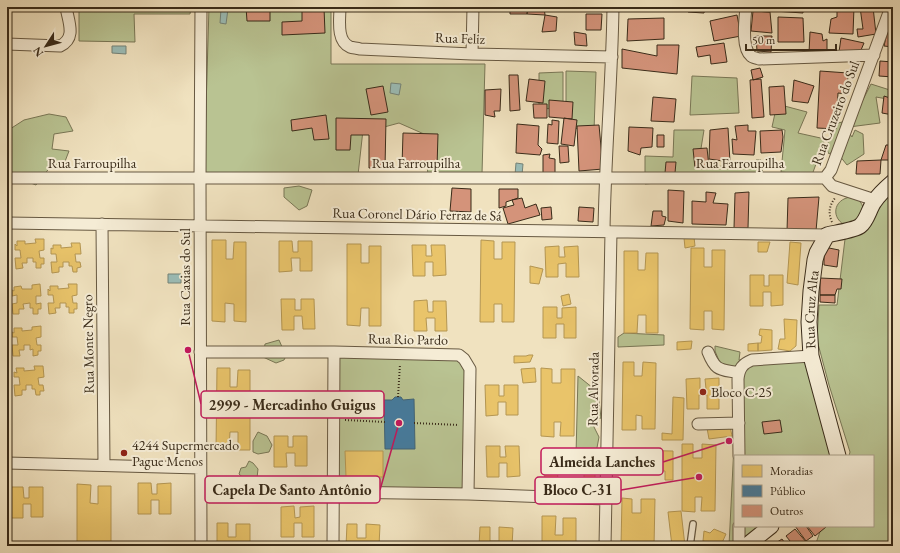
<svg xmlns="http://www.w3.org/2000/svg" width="900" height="553" font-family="'EB Garamond',serif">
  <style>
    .green { fill: #b9c392; stroke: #797756 }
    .water { fill: #9bbdb7; stroke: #748378 }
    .homes { fill: #e9c46a; stroke: #b49652 }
    .public { fill: #457b9d; stroke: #416375 }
    .building { fill: #d4937a; stroke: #392b19 }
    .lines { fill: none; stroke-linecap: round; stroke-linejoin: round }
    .service-casing { stroke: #675942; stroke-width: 8 }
    .minor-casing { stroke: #675942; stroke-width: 13 }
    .secondary-casing { stroke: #392b19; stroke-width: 17 }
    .path { stroke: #392b19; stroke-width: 2; stroke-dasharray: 1 2; stroke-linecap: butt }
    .service { stroke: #f5ecd5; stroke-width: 5.5 }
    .minor { stroke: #f5ecd5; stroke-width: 11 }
    .secondary { stroke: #f5ecd5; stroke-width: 15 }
    .poi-dot { fill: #8f2418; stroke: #f5ecd5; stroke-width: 1.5 }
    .labels { text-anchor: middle; stroke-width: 4; stroke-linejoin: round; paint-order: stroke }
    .street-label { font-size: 14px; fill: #392b19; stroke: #f5ecd5 }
    .poi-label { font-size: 14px; fill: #392b19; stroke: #f5ecd5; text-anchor: start }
    .leader { fill: none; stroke: #c2185b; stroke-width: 1.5 }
    .callout-dot { fill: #c2185b; stroke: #f5ecd5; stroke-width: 1.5 }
    .callout { fill: #f5ecd5; stroke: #c2185b; stroke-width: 1.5 }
    .callout-label { font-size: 15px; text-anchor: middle; font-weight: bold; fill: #392b19 }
  </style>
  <rect width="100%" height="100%" fill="#f0e2bf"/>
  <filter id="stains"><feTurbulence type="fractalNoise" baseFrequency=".005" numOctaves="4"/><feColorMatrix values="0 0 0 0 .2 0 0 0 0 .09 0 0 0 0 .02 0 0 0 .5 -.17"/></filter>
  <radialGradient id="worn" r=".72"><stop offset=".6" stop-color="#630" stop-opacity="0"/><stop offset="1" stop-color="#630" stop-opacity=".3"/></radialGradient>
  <path class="green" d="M 79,7 L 191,7 L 190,14 L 134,14 L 135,42 L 79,41 Z
    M 209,7 L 331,7 L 331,64 L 485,64 L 482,174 L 428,175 L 424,134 L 399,123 L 373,130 L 363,130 L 358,175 L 204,175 Z
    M 566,71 L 596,72 L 594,131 L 566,127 Z
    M 563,72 L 563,108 L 539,109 L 539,73 Z
    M 692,76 L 737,78 L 739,113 L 690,115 Z
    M 871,84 L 893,91 L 893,100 L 876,97 L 880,123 L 849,127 Z
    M 777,104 L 807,112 L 798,133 L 825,139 L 812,175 L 781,172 L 785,130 L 772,127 Z
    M 49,114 L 66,117 L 73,131 L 54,134 L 52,149 L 69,151 L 64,164 L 51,166 L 36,185 L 7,174 L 7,131 L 24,120 Z
    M 842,122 L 852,137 L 855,130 L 863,134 L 864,154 L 847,165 L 835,150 L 829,154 L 826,148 L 835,124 Z
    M 674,130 L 704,130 L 698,167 L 728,166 L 728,163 L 752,164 L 756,160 L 761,160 L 763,174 L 645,184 L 645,156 L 673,157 Z
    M 299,186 L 312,190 L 307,206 L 299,210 L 284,197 L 284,188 Z
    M 893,189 L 893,546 L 815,546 L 822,526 L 873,526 L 873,456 L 849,456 L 850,452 L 829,385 L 817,340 L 819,305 L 837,305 L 845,239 L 864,229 L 889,192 Z
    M 851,197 C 863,200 864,207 863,218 L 847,226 C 830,219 833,199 851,197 Z
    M 624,333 L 664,335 L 664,345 L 618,347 L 618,337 Z
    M 279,340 L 286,356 L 284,360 L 276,363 L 263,357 L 265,344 Z
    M 715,346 L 740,352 L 739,360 L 810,357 L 836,456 L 735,456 L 735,526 L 765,526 L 740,546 L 729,546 L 738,363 L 736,368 L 720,363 L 715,351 Z
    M 334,352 L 464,359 L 468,494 L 334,492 Z
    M 578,376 L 598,392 L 601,418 L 591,421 L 599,437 L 596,453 L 587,458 L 576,455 Z
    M 258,432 L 267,436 L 272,445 L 269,452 L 258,454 L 253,452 L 253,441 Z
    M 249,461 L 253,463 L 258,469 L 257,478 L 247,481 L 239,474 L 241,468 L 246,467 Z"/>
  <path class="water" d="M 221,9 L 228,9 L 226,24 L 220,23 Z
    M 112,46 L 126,46 L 126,54 L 112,53 Z
    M 391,83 L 401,84 L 399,95 L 390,93 Z
    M 516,163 L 523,164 L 522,175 L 515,175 Z
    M 168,274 L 181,274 L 181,283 L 168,283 Z"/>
  <path class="homes" d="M 694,237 L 695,246 L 685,248 L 684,238 Z
    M 35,239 L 44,239 L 44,250 L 39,251 L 40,258 L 44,258 L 44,264 L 41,264 L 41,268 L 36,268 L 36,262 L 33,262 L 33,258 L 27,258 L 27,263 L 22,263 L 23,268 L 16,269 L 15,258 L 21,258 L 20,250 L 15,250 L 15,244 L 17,246 L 17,241 L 25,241 L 25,244 L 36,243 Z
    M 212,240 L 226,240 L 226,259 L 233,259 L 234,242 L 246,242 L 246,322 L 234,321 L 234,304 L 225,303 L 225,322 L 212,321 Z
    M 481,240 L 494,241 L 494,259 L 502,259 L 502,242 L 515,242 L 514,322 L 502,322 L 502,304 L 494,304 L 494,322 L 480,322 Z
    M 279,241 L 292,241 L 293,252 L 298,252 L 298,241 L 312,241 L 312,271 L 300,271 L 300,258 L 291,258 L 292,271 L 279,272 Z
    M 758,242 L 770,242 L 767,252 L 758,252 Z
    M 790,242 L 801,243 L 798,285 L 787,283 Z
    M 71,243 L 80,243 L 81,254 L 75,254 L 76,262 L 80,262 L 81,267 L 77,268 L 77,272 L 73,272 L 72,266 L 69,266 L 69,262 L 63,262 L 63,267 L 59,267 L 59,272 L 52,273 L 51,262 L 57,262 L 56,254 L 51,254 L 51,248 L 53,249 L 53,245 L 61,245 L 61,248 L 72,247 Z
    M 347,244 L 361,244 L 361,263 L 369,263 L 369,246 L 381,246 L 381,326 L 369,326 L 369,308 L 361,308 L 360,326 L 347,325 Z
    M 412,245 L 426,245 L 426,256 L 432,256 L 431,245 L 445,245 L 446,275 L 433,276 L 433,262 L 425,262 L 425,276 L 413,276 Z
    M 559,246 L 559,257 L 565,257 L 564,247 L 578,246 L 579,277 L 566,277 L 566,263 L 558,264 L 558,277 L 546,277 L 545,247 Z
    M 691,248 L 704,248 L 704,267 L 712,267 L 712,250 L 725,250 L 724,330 L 712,329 L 712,311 L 704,311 L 704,330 L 690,329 Z
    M 624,251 L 638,251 L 638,270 L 645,270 L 646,253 L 658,253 L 658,333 L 646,333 L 646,315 L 638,315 L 637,333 L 624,333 Z
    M 530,266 L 543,269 L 539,284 L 530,283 Z
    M 750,275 L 764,275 L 764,286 L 769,286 L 769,275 L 783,275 L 783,305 L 771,306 L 771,292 L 763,292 L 763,306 L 750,306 Z
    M 40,284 L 41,296 L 36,296 L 36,304 L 41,303 L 41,309 L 38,309 L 38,314 L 33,314 L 33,308 L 30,308 L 30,303 L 23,304 L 24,309 L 19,309 L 19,314 L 13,314 L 12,304 L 17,303 L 17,295 L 12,296 L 12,290 L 14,291 L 14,287 L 21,286 L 22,289 L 32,289 L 32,285 Z
    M 68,284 L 77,284 L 77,295 L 72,296 L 73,303 L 77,303 L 77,309 L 74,309 L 74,313 L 69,313 L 69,307 L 66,307 L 66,303 L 60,303 L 60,308 L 55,308 L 56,313 L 49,314 L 48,303 L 54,303 L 53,295 L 48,295 L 48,289 L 50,291 L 50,286 L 58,286 L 58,289 L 69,288 Z
    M 569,294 L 571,304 L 563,306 L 561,296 Z
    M 281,299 L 295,299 L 295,310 L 301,310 L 301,299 L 314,299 L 315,329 L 303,329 L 302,316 L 294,316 L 294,330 L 282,330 Z
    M 427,300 L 428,312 L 433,312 L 433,301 L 446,301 L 447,331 L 435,331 L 435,318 L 426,318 L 427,331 L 414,331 L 414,301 Z
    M 543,307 L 557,307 L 557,318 L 562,318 L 562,308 L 576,307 L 576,338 L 564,338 L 564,324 L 556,324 L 556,338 L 543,338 Z
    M 784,319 L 797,320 L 796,346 L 790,351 L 778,349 L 780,339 L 785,339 Z
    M 41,326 L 41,337 L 36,338 L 37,345 L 41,345 L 41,351 L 38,351 L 38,355 L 33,356 L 33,349 L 30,350 L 30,345 L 24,345 L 24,350 L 19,350 L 20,356 L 13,356 L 12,345 L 18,345 L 17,337 L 12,337 L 12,332 L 14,333 L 14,328 L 22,328 L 22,331 L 32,330 L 32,327 Z
    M 760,329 L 772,330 L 772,350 L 758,351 L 758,343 L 761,343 L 762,336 L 759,335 Z
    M 692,341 L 691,349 L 677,350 L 677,342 Z
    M 758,343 L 758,351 L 748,351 L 748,344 Z
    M 529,355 L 533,355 L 530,362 L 514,363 L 514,356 L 526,356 Z
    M 623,362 L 634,362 L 634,376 L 642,376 L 643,362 L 656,363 L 655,429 L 642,429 L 642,416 L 636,415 L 636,430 L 622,430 Z
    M 34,366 L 43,366 L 44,377 L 38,378 L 39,385 L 43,385 L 44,391 L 40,391 L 40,395 L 36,395 L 35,389 L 32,389 L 32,385 L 26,385 L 26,390 L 22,390 L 22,395 L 15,396 L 14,385 L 20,385 L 19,377 L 14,377 L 14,372 L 17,373 L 16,368 L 24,368 L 24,371 L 35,370 Z
    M 217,368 L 230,368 L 230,387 L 237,387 L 238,370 L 250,370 L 250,450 L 238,450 L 238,432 L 230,432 L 229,450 L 216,450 Z
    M 535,368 L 536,382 L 523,383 L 521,369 Z
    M 541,368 L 552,369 L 552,383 L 561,383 L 561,369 L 575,369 L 574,436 L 560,436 L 561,422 L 554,422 L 554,437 L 541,436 Z
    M 700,378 L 700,389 L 706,389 L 705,379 L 719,378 L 719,409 L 707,409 L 707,395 L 699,395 L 699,409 L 687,409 L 686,379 Z
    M 485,385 L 499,385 L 499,396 L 504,396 L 504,385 L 518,385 L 518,415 L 506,415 L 506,402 L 498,402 L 498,415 L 486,416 Z
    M 673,397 L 684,398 L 683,440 L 662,440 L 662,433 L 672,434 Z
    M 730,426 L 732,436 L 709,439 L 707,428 Z
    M 274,436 L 288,436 L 288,447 L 293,447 L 293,436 L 307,436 L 307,466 L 295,466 L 295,453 L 286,453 L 287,467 L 274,467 Z
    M 682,444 L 693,444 L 693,458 L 702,458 L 702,444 L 716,445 L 715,511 L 701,511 L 702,497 L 695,497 L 695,512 L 682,511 Z
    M 486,446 L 500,446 L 500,457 L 506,457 L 505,446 L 519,446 L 520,476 L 507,477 L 507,463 L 499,463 L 499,477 L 487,477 Z
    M 544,450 L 557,450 L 558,487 L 545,486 Z
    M 617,450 L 673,451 L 673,480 L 665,480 L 665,471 L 616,471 Z
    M 345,451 L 383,451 L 383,477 L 346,477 Z
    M 584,469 L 595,470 L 595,481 L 584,482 Z
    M 138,483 L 151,483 L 152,494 L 157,494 L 157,484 L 171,483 L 171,514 L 159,514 L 159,500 L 151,500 L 151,514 L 138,514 Z
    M 77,484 L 91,485 L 90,503 L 98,504 L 98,486 L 111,486 L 111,546 L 77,546 Z
    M 10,487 L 23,487 L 24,498 L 29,498 L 29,487 L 43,487 L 43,517 L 31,517 L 31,504 L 23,504 L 23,518 L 10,518 Z
    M 622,498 L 632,499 L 632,513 L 641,513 L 641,499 L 655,499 L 654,546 L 621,546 Z
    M 294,506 L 295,518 L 300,517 L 300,507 L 314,506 L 314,537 L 302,537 L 302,523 L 294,523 L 294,537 L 281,537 L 281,507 Z
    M 681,511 L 685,546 L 672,546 L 668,512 Z
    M 542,516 L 556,516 L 555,535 L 563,535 L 563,518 L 576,518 L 576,546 L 542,546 Z
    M 217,523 L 228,523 L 228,537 L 236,537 L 236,524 L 250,524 L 250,546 L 217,546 Z
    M 347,524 L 357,524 L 357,538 L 366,538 L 366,524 L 380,525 L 379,546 L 346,546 Z
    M 480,527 L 490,527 L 490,541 L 499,541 L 499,527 L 513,528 L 512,546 L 479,546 Z
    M 714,529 L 726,534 L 721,545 L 703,541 L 704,531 L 710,533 Z
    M 10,544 L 24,544 L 24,546 L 10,546 Z
    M 29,544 L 43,544 L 43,546 L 29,546 Z
    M 413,544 L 427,544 L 427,546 L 413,546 Z
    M 432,544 L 446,544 L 446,546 L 433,546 Z"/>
  <path class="public" d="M 395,397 L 401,397 L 403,400 L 414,399 L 415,449 L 385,449 L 384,400 L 392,400 Z"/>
  <path class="building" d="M 246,7 L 270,7 L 270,21 L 247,21 Z
    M 510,7 L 528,7 L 527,14 L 510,14 Z
    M 528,7 L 544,7 L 545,15 L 527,14 Z
    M 557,7 L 570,7 L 570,11 L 557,11 Z
    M 688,7 L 705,7 L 704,13 L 688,12 Z
    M 753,7 L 771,7 L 770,12 L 753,11 Z
    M 774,7 L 803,7 L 803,13 L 774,11 Z
    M 837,7 L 854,7 L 853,34 L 829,33 L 831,19 L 837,17 Z
    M 860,7 L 873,7 L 876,34 L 858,37 L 857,29 L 863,29 Z
    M 324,8 L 325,33 L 282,35 L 282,22 L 302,21 L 302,9 Z
    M 753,11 L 770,12 L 772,33 L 751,31 Z
    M 586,14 L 602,14 L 601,30 L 586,30 Z
    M 545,15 L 557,17 L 556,31 L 542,32 Z
    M 737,15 L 741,36 L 714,41 L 710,21 Z
    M 778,17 L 803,18 L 804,42 L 778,42 Z
    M 664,18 L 664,39 L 627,41 L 628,19 Z
    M 889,24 L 893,25 L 893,47 L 884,46 Z
    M 574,32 L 586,34 L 587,46 L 575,45 Z
    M 810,32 L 822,34 L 823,41 L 827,39 L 827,51 L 809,53 Z
    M 756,36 L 772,36 L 771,52 L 757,51 Z
    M 841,38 L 864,43 L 861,50 L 839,52 Z
    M 724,43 L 727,62 L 711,64 L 710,55 L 698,57 L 696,47 Z
    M 657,45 L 679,45 L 677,74 L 622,68 L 622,49 L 657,56 Z
    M 880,61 L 893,62 L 893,77 L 879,76 Z
    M 760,68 L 763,77 L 753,80 L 751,70 Z
    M 820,71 L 848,73 L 847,94 L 838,93 L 836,129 L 817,128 Z
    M 509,75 L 518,75 L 520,110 L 510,111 Z
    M 529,79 L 545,81 L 543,103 L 526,101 Z
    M 761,79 L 764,117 L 752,118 L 750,80 Z
    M 794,80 L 814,86 L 808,103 L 792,101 Z
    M 383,86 L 388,112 L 371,115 L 366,89 Z
    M 784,86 L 786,114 L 770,115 L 769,87 Z
    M 501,89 L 500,111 L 494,111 L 495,117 L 485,115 L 485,90 Z
    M 884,96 L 893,99 L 893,115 L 882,113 Z
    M 653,97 L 676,99 L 674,122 L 651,121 Z
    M 549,100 L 573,102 L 572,119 L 549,117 Z
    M 533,104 L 547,104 L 547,118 L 534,118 Z
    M 326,115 L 329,139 L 314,140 L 312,128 L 292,131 L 291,120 Z
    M 336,118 L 386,119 L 385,168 L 369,168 L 369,135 L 351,135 L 350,150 L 336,150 Z
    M 564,118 L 577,120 L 574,146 L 561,144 Z
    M 552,120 L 559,121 L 558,144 L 547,143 L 548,124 L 552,125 Z
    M 517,124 L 539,126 L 538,145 L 542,149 L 540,155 L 516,153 Z
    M 599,125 L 603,169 L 579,171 L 577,126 Z
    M 748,125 L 748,131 L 756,131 L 754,155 L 733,154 L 732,139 L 737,140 L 735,126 Z
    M 629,127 L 653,128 L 652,147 L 641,148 L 640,155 L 628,151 Z
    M 728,128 L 730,162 L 709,159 L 710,130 Z
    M 782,130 L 783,137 L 781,152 L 761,153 L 760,131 Z
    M 403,133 L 438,134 L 437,167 L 402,166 Z
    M 657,135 L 664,135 L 664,147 L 657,147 Z
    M 886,145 L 893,145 L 893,160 L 881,160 Z
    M 559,146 L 568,146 L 569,162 L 560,163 Z
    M 707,148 L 709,167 L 695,168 L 693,149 Z
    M 550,154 L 549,158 L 555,159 L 555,176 L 543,175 L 543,155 Z
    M 881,160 L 880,174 L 856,174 L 857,161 Z
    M 666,162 L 676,162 L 675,173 L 665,173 Z
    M 452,188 L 471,189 L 471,212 L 450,211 Z
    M 499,189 L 518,189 L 518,198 L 506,202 L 506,206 L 499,208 Z
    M 668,190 L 684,191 L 683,223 L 668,221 Z
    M 706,192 L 716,193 L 713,203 L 728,204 L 726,225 L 692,224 L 692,201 L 706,202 Z
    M 749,192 L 748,228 L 734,228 L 735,193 Z
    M 819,197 L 816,231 L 787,231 L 788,198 Z
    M 522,198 L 525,208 L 536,204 L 540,215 L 508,224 L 503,208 L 514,205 L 512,200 Z
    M 551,207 L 552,219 L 542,220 L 541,208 Z
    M 579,207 L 594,208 L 593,222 L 578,221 Z
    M 653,211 L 662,211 L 662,216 L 666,217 L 664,225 L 651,226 Z
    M 824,247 L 839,250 L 837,267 L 824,265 Z
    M 820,278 L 842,279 L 841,289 L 837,289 L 835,295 L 820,295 Z
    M 820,295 L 835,295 L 835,303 L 820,302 Z
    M 780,420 L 782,432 L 764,434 L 762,422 Z
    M 795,526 L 806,526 L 813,536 L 806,541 Z
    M 807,526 L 826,526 L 826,527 L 815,536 Z
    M 795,529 L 807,543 L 803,546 L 794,546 L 786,536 Z
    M 782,539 L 787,546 L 771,546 Z"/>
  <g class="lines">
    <g class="service-casing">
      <path id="service" d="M 690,546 L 693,524"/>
    </g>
    <g class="minor-casing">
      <path id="minor" d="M 340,7 C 340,19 336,41 350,47 C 353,48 357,48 360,49 L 472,54 L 612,57
        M 746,7 C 745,19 741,48 751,56 C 753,58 757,58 759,59 L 874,55
        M 7,44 L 60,46 C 77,38 68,21 66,7
        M 472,54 L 473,7
        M 7,178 L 825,178
        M 875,200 L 832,186 L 825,178 L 831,170 L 891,7
        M 7,223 L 827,235
        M 102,224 L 104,465
        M 604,231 C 605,156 612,82 613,7
        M 200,352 L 334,352 L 459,355 L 464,359 L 470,369 L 468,494
        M 708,352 C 716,372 720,369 739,373
        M 698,424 L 739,423
        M 739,456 L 738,379 C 739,369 742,364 752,360 L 811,356
        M 7,463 L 200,468
        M 334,492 L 468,494 L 606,499
        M 739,526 L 739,546
        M 201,546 L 200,178 L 201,7
        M 333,546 L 334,352
        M 605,546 L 611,232"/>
    </g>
    <g class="secondary-casing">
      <g id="secondary">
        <path id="s1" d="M 838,456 L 811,356 L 809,322 L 811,291 L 815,260 L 817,253 L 827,235 C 835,233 855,230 860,226 C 867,221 869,209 874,202 C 879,194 886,188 893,182"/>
        <path d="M 746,546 L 771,526"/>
      </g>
    </g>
    <path class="path" d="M 832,222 C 828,213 829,206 835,198
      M 398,397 L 400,364
      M 345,420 L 385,422
      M 414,423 L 459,425"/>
    <use href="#service" class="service"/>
    <use href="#minor" class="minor"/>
    <use href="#secondary" class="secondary"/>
  </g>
  <g class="poi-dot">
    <circle cx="703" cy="392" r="4"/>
    <circle cx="124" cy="453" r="4"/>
  </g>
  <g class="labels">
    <g class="street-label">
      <text transform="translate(460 38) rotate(2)" y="5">Rua Feliz</text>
      <text transform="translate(835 113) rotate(-69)" y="5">Rua Cruzeiro do Sul</text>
      <text x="92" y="168">Rua Farroupilha</text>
      <text x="416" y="168">Rua Farroupilha</text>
      <text x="740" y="168">Rua Farroupilha</text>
      <text transform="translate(417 214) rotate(1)" y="5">Rua Coronel Dário Ferraz de Sá</text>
      <text transform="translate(185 277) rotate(-90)" y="5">Rua Caxias do Sul</text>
      <text dy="5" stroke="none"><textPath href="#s1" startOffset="150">Rua Cruz Alta</textPath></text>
      <text transform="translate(408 339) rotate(1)" y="5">Rua Rio Pardo</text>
      <text transform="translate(88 344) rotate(-91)" y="5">Rua Monte Negro</text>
      <text transform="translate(593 389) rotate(-89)" y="5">Rua Alvorada</text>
    </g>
    <g class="poi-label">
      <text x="711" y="397">Bloco C-25</text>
      <text x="132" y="450">4244 Supermercado<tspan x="132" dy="16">Pague Menos</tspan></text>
    </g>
  </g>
  <path class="leader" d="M188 350L201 404M729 441L663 462M399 423L380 490M699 477L621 490"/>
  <g class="callout-dot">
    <circle cx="188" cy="350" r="4"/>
    <circle cx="729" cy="441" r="4"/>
    <circle cx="399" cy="423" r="4"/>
    <circle cx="699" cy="477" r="4"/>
  </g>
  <g class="callout">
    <rect x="201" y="391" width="183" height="27" rx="4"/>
    <rect x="541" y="448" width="122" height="27" rx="4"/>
    <rect x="205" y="476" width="175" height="27" rx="4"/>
    <rect x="535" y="477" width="86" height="27" rx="4"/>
  </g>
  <g class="callout-label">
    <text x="292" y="410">2999 - Mercadinho Guigus</text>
    <text x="602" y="467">Almeida Lanches</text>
    <text x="292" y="495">Capela De Santo Antônio</text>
    <text x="578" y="495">Bloco C-31</text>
  </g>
  <rect width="900" height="553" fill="none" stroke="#f0e2bf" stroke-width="24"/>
  <rect x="8" y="8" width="884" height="537" fill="none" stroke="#392b19" stroke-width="2"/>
  <rect x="12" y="12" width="876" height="529" fill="none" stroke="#392b19"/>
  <rect x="734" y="455" width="140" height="72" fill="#f5ecd5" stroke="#aa9f8a"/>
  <rect x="742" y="465" width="20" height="12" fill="#e9c46a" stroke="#aa9f8a"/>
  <text x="770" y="475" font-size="12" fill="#392b19">Moradias</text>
  <rect x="742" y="485" width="20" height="12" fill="#457b9d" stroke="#aa9f8a"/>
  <text x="770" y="495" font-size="12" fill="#392b19">Público</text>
  <rect x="742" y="505" width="20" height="12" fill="#d4937a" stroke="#aa9f8a"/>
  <text x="770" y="515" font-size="12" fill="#392b19">Outros</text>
  <g transform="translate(46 46) rotate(234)" stroke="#f5ecd5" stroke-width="3" paint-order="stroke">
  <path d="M0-3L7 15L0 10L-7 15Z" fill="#392b19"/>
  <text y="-6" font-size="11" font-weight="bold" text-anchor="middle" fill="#392b19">N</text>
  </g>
  <path d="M746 44v6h90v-6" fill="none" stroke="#392b19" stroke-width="2"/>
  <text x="752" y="44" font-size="12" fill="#392b19" stroke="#f5ecd5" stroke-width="3" paint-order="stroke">50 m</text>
  <rect width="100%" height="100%" filter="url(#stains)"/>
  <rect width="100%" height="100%" fill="url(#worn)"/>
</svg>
